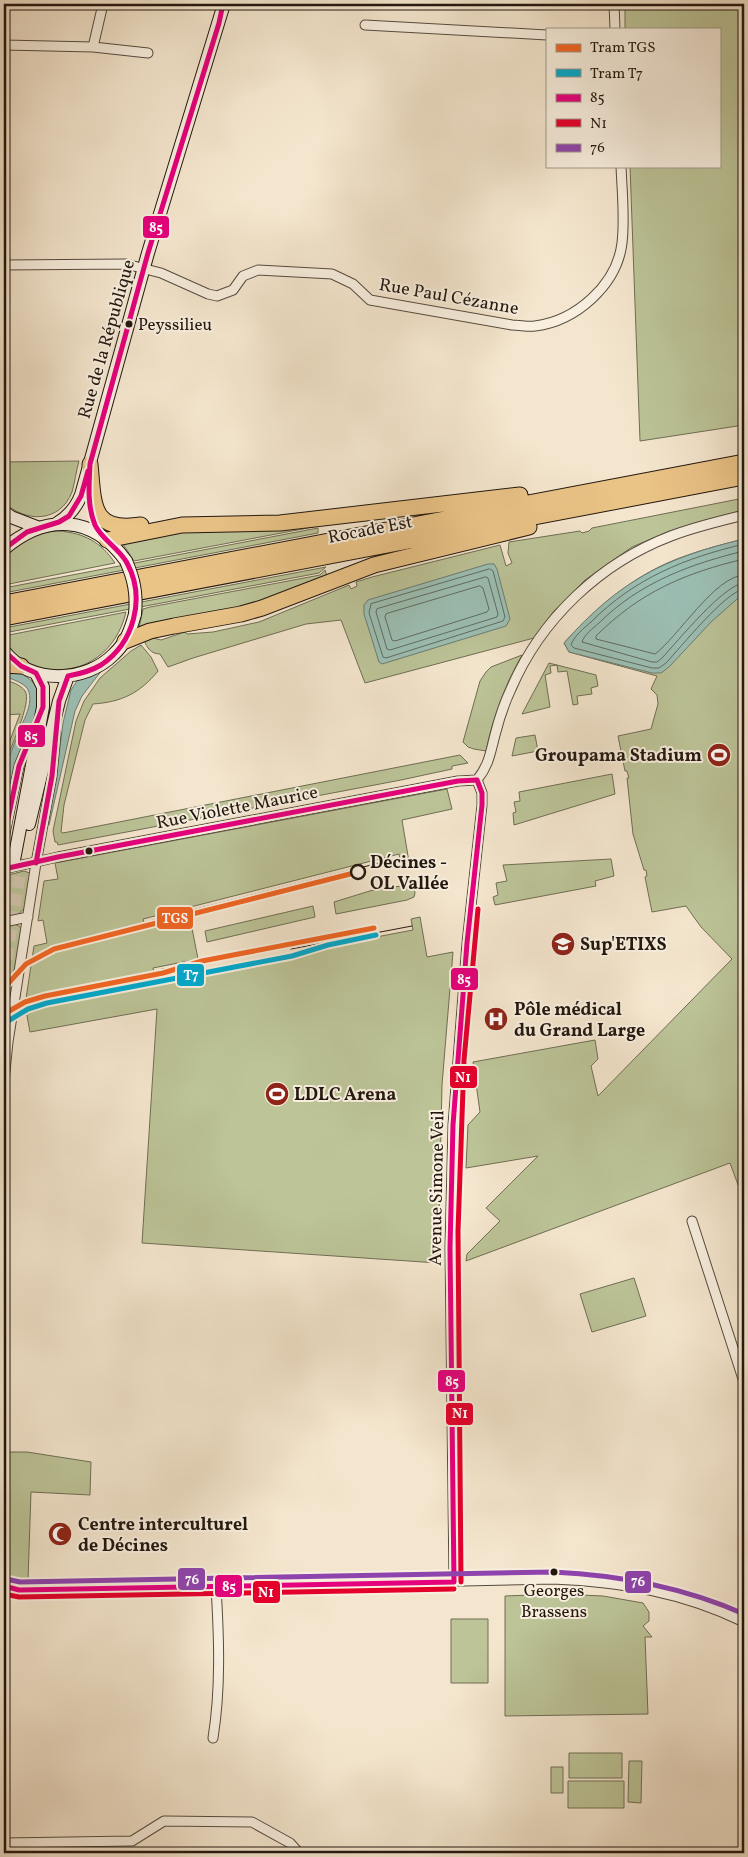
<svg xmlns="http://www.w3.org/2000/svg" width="748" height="1857" font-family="Vollkorn,serif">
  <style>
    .green { fill: #bcc498; stroke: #6f6e54 }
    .water { fill: #9cc0b5; stroke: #6b7c73 }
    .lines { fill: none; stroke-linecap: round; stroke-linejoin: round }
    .shore { stroke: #5f6c62; stroke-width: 1 }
    .secondary-tunnel { stroke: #d4c7b1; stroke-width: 12; stroke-dasharray: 12 6; stroke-linecap: butt }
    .street-casing { stroke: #564b3f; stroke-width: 11 }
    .secondary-casing { stroke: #22170f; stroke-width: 14 }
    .highway-casing { stroke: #22170f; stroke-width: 17 }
    .street { stroke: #f8efdf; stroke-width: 9 }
    .secondary { stroke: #f8efdf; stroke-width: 12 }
    .highway { stroke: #eac387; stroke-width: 15 }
    .tram { stroke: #22170f; stroke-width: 1 }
    .secondary-bridge-casing { stroke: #22170f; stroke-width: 14; stroke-linecap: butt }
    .secondary-bridge { stroke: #f8efdf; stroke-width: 12 }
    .bus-1-casing { stroke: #f8efdf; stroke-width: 9 }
    .bus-2-casing { stroke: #f8efdf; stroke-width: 9 }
    .bus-3-casing { stroke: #f8efdf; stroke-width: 9 }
    .bus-1 { stroke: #e5007d; stroke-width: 5 }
    .bus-2 { stroke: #e4002b; stroke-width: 5 }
    .bus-3 { stroke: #8e44ad; stroke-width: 5 }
    .tram-1-casing { stroke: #f8efdf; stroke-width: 9 }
    .tram-2-casing { stroke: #f8efdf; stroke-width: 9 }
    .tram-1 { stroke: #f26522; stroke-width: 5 }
    .tram-2 { stroke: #00a9ce; stroke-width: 5 }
    .bus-dot { fill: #22170f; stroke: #f8efdf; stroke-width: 2 }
    .stop-dot { fill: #f8efdf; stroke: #22170f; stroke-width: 2.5 }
    .labels { text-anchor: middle; stroke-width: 4; stroke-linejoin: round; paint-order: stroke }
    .bus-label { font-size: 17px; fill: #22170f; stroke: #f8efdf; text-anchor: start }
    .street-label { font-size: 18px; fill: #22170f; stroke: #f8efdf }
    .poi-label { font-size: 18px; font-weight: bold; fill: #22170f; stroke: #f8efdf; text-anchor: start }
    .stop-label { font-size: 18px; font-weight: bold; fill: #22170f; stroke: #f8efdf; text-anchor: start }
    .line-badge { stroke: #f8efdf; stroke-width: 2 }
    .badge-label { font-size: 14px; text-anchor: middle; font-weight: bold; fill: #fff }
  </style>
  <rect width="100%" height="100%" fill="#f4e6ce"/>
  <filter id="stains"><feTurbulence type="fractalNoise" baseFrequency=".004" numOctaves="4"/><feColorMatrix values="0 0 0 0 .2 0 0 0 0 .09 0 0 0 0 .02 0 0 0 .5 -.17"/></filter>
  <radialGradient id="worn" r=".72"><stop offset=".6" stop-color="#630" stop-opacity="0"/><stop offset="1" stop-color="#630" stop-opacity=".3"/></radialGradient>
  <path class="green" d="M 625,4 L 744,4 L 744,425 L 640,441 L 630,166 L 719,166 L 719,29 L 625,29 Z
    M 79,461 C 76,471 75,482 72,492 C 60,523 25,523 4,502 L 4,462 Z
    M 744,498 L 744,510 L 670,531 L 632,547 L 585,580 L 553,612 L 534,638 L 365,683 L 341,620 L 306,624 L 193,658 L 168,667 L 160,654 C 151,654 147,648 144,640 L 153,638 L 161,640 L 185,632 L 187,634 L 213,632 L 259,622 L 349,585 L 351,589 L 357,586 L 356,582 L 372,577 L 500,545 L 506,566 L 512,563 L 508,553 L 509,542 L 580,531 L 582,533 L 589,531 L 592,528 Z
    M 350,520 L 134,561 L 123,544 L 175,532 Z
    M 318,528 L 318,533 L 4,593 L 4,588 Z
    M 59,531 C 84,533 101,542 115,563 L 4,585 L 4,557 L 6,554 C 25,540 34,532 59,531 Z
    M 744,539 L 744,1201 L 730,1163 L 466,1261 L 467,1254 L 500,1221 L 486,1208 L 538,1156 L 466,1168 L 468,1125 L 480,1112 L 473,1062 L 595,1040 L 598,1059 L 591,1066 L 598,1096 L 732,959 L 701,927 L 686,906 L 652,912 L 645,877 L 647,876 L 646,870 L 644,870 L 633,834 L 627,778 L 629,778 L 627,771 L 625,771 L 618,736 L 651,729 L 658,704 L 657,695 L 651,689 L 657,676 L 569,652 L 564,643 C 599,605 636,573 685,556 C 704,549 724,544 744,539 Z
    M 326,567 L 319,573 L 4,633 L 4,628 Z
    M 325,570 L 327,576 L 266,603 L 139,628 L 143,609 L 150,607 L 320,575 Z
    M 126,612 C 117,651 85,675 45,669 C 28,666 13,657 4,642 L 4,636 Z
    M 141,645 L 151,657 L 158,671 C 140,693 122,702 93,704 L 85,720 L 64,805 L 61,832 L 63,833 L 460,755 L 468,763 L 452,766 L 452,769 L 401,780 L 58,845 L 57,842 L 55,842 L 53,831 L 76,721 L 84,701 L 100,678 L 131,651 Z
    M 522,655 C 505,685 493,717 486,751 L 474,749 L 468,747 L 463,742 L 480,681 L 486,672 L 491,667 Z
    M 549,663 L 596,675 L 598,686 L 591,688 L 592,694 L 577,696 L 578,704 L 573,705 L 567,671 L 558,672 L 557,665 L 550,666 L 551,673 L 545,675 L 550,707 L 522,714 Z
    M 4,680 C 10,681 21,685 25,691 C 33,701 8,753 4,767 L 4,756 L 20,714 L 4,715 Z
    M 535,735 L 538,751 L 512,756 L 516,738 Z
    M 612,774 L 615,794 L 514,825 L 513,813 L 516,812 L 514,802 L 520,801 L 519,792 Z
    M 447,789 L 452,809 L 402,820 L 409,862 L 401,864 L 399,854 L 143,919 L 146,929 L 190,918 L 198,959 L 153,968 L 155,979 L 413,930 L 411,919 L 420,917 L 427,957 L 453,952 L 442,1085 L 438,1263 L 142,1243 L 157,1009 L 30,1032 L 25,1005 L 34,946 L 47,943 L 43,920 L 38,921 L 44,881 L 58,879 L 55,863 Z
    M 611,859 L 614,876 L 595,881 L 596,886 L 495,905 L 493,897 L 498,895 L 496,883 L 507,881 L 503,865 Z
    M 24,871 L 30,873 L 31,877 L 25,908 L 18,914 L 4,917 L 4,876 Z
    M 401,886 L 414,888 L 415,893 L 414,897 L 407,900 L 336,914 L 334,902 L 373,890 Z
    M 313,906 L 315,917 L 207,942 L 205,931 Z
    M 15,924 L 22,928 L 8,1023 L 4,1025 L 4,926 Z
    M 634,1278 L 646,1316 L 592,1332 L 580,1294 Z
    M 4,1452 L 27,1452 L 91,1462 L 90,1495 L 31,1492 L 28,1580 L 4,1579 Z
    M 558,1594 L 603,1596 L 643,1603 L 649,1612 L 649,1621 L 643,1626 L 652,1637 L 645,1637 L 648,1714 L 505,1716 L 505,1596 Z
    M 451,1619 L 488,1619 L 488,1683 L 451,1683 Z
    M 569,1753 L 622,1753 L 622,1778 L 569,1778 Z
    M 629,1761 L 642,1761 L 641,1803 L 628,1802 Z
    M 551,1767 L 563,1767 L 563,1793 L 551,1793 Z
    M 568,1781 L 624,1781 L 624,1808 L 568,1808 Z"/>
  <path class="water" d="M 744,539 L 744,593 L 711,622 L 669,667 L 661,673 L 652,673 L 569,652 L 564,643 C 619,581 664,558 744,539 Z
    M 488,564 L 494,564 L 497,569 L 510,619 L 506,626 L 382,664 L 379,662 L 364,614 L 364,605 L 368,600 Z
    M 102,670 L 82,696 L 75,711 L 49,825 L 46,825 L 56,777 L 63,723 L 71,690 L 77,681 Z
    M 4,671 L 20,672 L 33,682 L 37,688 L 37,710 L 23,746 L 4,823 C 4,809 2,794 4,780 C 6,761 16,740 23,722 C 27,714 32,701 29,692 C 27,683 11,679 4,676 Z"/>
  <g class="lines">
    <path class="shore" d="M 744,544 C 685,558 635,578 591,622 C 584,628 574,636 571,645 L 574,648 L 652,668 L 659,668 L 666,663 C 680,648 726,591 744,589
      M 744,551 C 690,564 639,583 599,623 C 593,628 584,635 582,642 L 652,662 L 657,662 L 662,658 C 677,642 724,584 744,583
      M 744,559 C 685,573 640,592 596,636 L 596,639 L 655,654 C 678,637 715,576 744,575
      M 490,569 L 493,571 L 505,617 L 503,621 L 386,658 L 383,657 L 369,613 L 371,604 Z
      M 486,577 L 488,578 L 498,614 L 497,617 L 390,650 L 387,649 L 376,612 L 377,609 Z
      M 480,586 L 483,588 L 489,609 L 487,612 L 395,641 L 392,640 L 385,617 L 386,614 Z"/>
    <path class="secondary-tunnel" d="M 4,977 L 22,858"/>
    <g class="street-casing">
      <path id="street" d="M 614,4 L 615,29
        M 365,25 L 547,35
        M 4,45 L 93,47 L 103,4
        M 93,47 L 148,53
        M 4,265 L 126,264 L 161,273 L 208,294 L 217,296 L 233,290 L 243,276 L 258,270 L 332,274 L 353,284 L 370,300 L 512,325 C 520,325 528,327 535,326 C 576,321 617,285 622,243 C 625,218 622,192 621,166
        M 477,780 C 489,765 490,754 495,735 C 499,719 504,704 511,689 C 541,619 600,563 671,536 C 694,527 720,521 744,515
        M 4,838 L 19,766 L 35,728
        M 4,869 L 58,857 L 458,781 L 477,780
        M 4,922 L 28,917
        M 4,1081 L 8,1042 L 36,863 L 52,776 L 56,733
        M 692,1221 L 744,1382
        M 454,1582 L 450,1248 L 453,1125 L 467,943 L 482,805 L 482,793 L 477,780
        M 4,1591 L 553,1579 C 621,1582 682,1592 744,1622
        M 213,1738 C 221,1688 219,1637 216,1587
        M 4,1843 L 132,1841 L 164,1821 L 252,1822 L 290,1843 L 299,1853"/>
    </g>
    <g class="secondary-casing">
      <path id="secondary" d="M 4,512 L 11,517 L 37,527
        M 56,524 C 68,517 76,508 81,495 L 148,253 L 224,4
        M 4,549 C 46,513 93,515 126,561
        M 4,651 C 30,685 86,683 114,654 C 126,643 131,629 135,614
        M 29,824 L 59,701 L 68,676
        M 14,860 L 43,707 L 43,687 L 36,673"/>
    </g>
    <g class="highway-casing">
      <path id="highway" d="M 90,464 C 94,503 90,533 141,525
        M 107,540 L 182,525 L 280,523 L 520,495
        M 4,603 L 744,462
        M 4,618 L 744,477
        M 125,641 L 150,631 L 174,626 L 241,614 L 262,608 L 374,565 L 529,527
        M 4,665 L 21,666"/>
    </g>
    <use href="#street" class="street"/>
    <use href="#secondary" class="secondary"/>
    <use href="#highway" class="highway"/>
    <path class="tram" d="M 153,920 L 399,858
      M 291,949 L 412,926
      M 162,969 L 198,967"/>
    <g class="secondary-bridge-casing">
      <path id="secondary-bridge" d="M 126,561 C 134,579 137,594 135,614"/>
    </g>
    <use href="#secondary-bridge" class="secondary-bridge"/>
    <g class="bus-1-casing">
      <path id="bus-1" d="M 4,549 L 27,532 L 59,522 L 69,516 L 81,496 L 88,471
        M 4,651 L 21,666 L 36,673 L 43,687 L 43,707 L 19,766 L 4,838
        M 36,863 L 52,776 L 59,701 L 68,676 C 79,674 91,671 101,665 C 134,643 146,598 127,563 C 119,548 102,540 95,525 C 87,506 89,484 90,464 L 148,253 L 219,23 L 223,4
        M 4,869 L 58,857 L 458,781 L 477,780
        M 454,1582 L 450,1248 L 453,1125 L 467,943 L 482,805 L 482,793 L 477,780
        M 4,1586 L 19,1590 L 454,1582"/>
    </g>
    <g class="bus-2-casing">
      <path id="bus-2" d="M 461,1582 L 458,1231 L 464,1060 L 478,909
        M 4,1594 L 19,1597 L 454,1589"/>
    </g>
    <g class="bus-3-casing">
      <path id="bus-3" d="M 6,1579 L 20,1582 L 553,1572 C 620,1575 683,1587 744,1614"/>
    </g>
    <use href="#bus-1" class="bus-1"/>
    <use href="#bus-2" class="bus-2"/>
    <use href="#bus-3" class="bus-3"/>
    <g class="tram-1-casing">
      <path id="tram-1" d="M 4,988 L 26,964 L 54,949 L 358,872
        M 4,1014 L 25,1002 L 45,996 L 163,973 L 202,961 L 374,928"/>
    </g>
    <g class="tram-2-casing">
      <path id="tram-2" d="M 8,1021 L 28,1009 L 47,1003 L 292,956 L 328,945 L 376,935"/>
    </g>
    <use href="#tram-1" class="tram-1"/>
    <use href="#tram-2" class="tram-2"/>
  </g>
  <defs>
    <g id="stadium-disc" transform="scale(1.25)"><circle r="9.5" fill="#8f2418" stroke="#f8efdf"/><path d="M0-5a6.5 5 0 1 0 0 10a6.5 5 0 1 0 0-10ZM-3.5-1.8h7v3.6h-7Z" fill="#fff"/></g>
    <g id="university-disc" transform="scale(1.25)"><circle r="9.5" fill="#8f2418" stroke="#f8efdf"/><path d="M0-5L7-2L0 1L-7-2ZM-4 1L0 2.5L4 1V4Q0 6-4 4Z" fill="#fff"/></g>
    <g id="hospital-disc" transform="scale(1.25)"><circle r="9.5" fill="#8f2418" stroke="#f8efdf"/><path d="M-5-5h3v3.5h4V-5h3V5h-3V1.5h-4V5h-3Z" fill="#fff"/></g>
    <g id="mosque-disc" transform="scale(1.25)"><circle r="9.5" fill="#8f2418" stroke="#f8efdf"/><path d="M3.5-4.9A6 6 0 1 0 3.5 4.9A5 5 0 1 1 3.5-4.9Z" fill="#fff"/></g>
  </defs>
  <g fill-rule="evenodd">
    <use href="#stadium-disc" x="719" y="755"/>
    <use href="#university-disc" x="563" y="944"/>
    <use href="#hospital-disc" x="496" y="1019"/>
    <use href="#stadium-disc" x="277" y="1094"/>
    <use href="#mosque-disc" x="60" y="1534"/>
  </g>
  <g class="bus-dot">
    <circle cx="129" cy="324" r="4.5"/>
    <circle cx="89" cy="851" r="4.5"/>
    <circle cx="554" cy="1572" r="4.5"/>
  </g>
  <circle class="stop-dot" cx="358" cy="872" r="7"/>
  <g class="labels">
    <g class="bus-label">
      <text x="138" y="330">Peyssilieu</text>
      <text x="554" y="1596" text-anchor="middle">Georges<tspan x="554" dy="21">Brassens</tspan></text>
    </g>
    <g class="street-label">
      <text transform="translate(449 296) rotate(10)" y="6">Rue Paul Cézanne</text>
      <text transform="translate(106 339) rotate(-74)" y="6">Rue de la République</text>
      <text transform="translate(370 529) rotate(-11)" y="6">Rocade Est</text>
      <text transform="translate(237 807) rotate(-11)" y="6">Rue Violette Maurice</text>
      <text transform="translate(436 1188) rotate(-89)" y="6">Avenue Simone Veil</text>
    </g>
    <g class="poi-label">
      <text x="702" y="761" text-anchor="end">Groupama Stadium</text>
      <text x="580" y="950">Sup'ETIXS</text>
      <text x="514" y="1015">Pôle médical<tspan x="514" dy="21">du Grand Large</tspan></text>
      <text x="294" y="1100">LDLC Arena</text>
      <text x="78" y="1530">Centre interculturel<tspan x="78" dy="21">de Décines</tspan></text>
    </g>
    <g class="stop-label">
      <text x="370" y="868">Décines -<tspan x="370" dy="21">OL Vallée</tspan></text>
    </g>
  </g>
  <g class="line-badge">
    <rect x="142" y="215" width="28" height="24" rx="5" fill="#e5007d"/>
    <rect x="17" y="724" width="29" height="24" rx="5" fill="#e5007d"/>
    <rect x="156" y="906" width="38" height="24" rx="5" fill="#f26522"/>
    <rect x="176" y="963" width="29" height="24" rx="5" fill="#00a9ce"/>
    <rect x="450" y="967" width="29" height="24" rx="5" fill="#e5007d"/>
    <rect x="449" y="1065" width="29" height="24" rx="5" fill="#e4002b"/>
    <rect x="437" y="1369" width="29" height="24" rx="5" fill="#e5007d"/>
    <rect x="445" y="1402" width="29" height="24" rx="5" fill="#e4002b"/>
    <rect x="177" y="1567" width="29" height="24" rx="5" fill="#8e44ad"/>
    <rect x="624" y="1570" width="28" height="24" rx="5" fill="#8e44ad"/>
    <rect x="214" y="1574" width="29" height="24" rx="5" fill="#e5007d"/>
    <rect x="252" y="1580" width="29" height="24" rx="5" fill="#e4002b"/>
  </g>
  <g class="badge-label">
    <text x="156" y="232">85</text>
    <text x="31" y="741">85</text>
    <text x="175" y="923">TGS</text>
    <text x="191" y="980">T7</text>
    <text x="464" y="984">85</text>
    <text x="463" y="1082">N1</text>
    <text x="452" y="1386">85</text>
    <text x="460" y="1418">N1</text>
    <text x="192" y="1584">76</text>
    <text x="638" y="1586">76</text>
    <text x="229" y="1591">85</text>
    <text x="266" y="1597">N1</text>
  </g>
  <rect width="748" height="1857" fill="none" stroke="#f4e6ce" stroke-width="20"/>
  <rect x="5" y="5" width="738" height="1847" fill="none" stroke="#22170f" stroke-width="2.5"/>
  <rect x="10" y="10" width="728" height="1837" fill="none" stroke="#22170f"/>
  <rect x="546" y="28" width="175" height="140" fill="#f8efdf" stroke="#a2998c"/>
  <rect x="556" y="44" width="25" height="8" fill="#f26522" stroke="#a2998c"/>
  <text x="590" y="52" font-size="15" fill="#22170f">Tram TGS</text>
  <rect x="556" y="69" width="25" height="8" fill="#00a9ce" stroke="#a2998c"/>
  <text x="590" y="78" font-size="15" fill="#22170f">Tram T7</text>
  <rect x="556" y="94" width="25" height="8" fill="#e5007d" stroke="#a2998c"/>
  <text x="590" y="102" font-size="15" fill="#22170f">85</text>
  <rect x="556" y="119" width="25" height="8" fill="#e4002b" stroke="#a2998c"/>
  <text x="590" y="128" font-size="15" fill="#22170f">N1</text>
  <rect x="556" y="144" width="25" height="8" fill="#8e44ad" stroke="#a2998c"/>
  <text x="590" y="152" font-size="15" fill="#22170f">76</text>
  <rect width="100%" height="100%" filter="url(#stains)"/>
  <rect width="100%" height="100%" fill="url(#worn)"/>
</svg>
